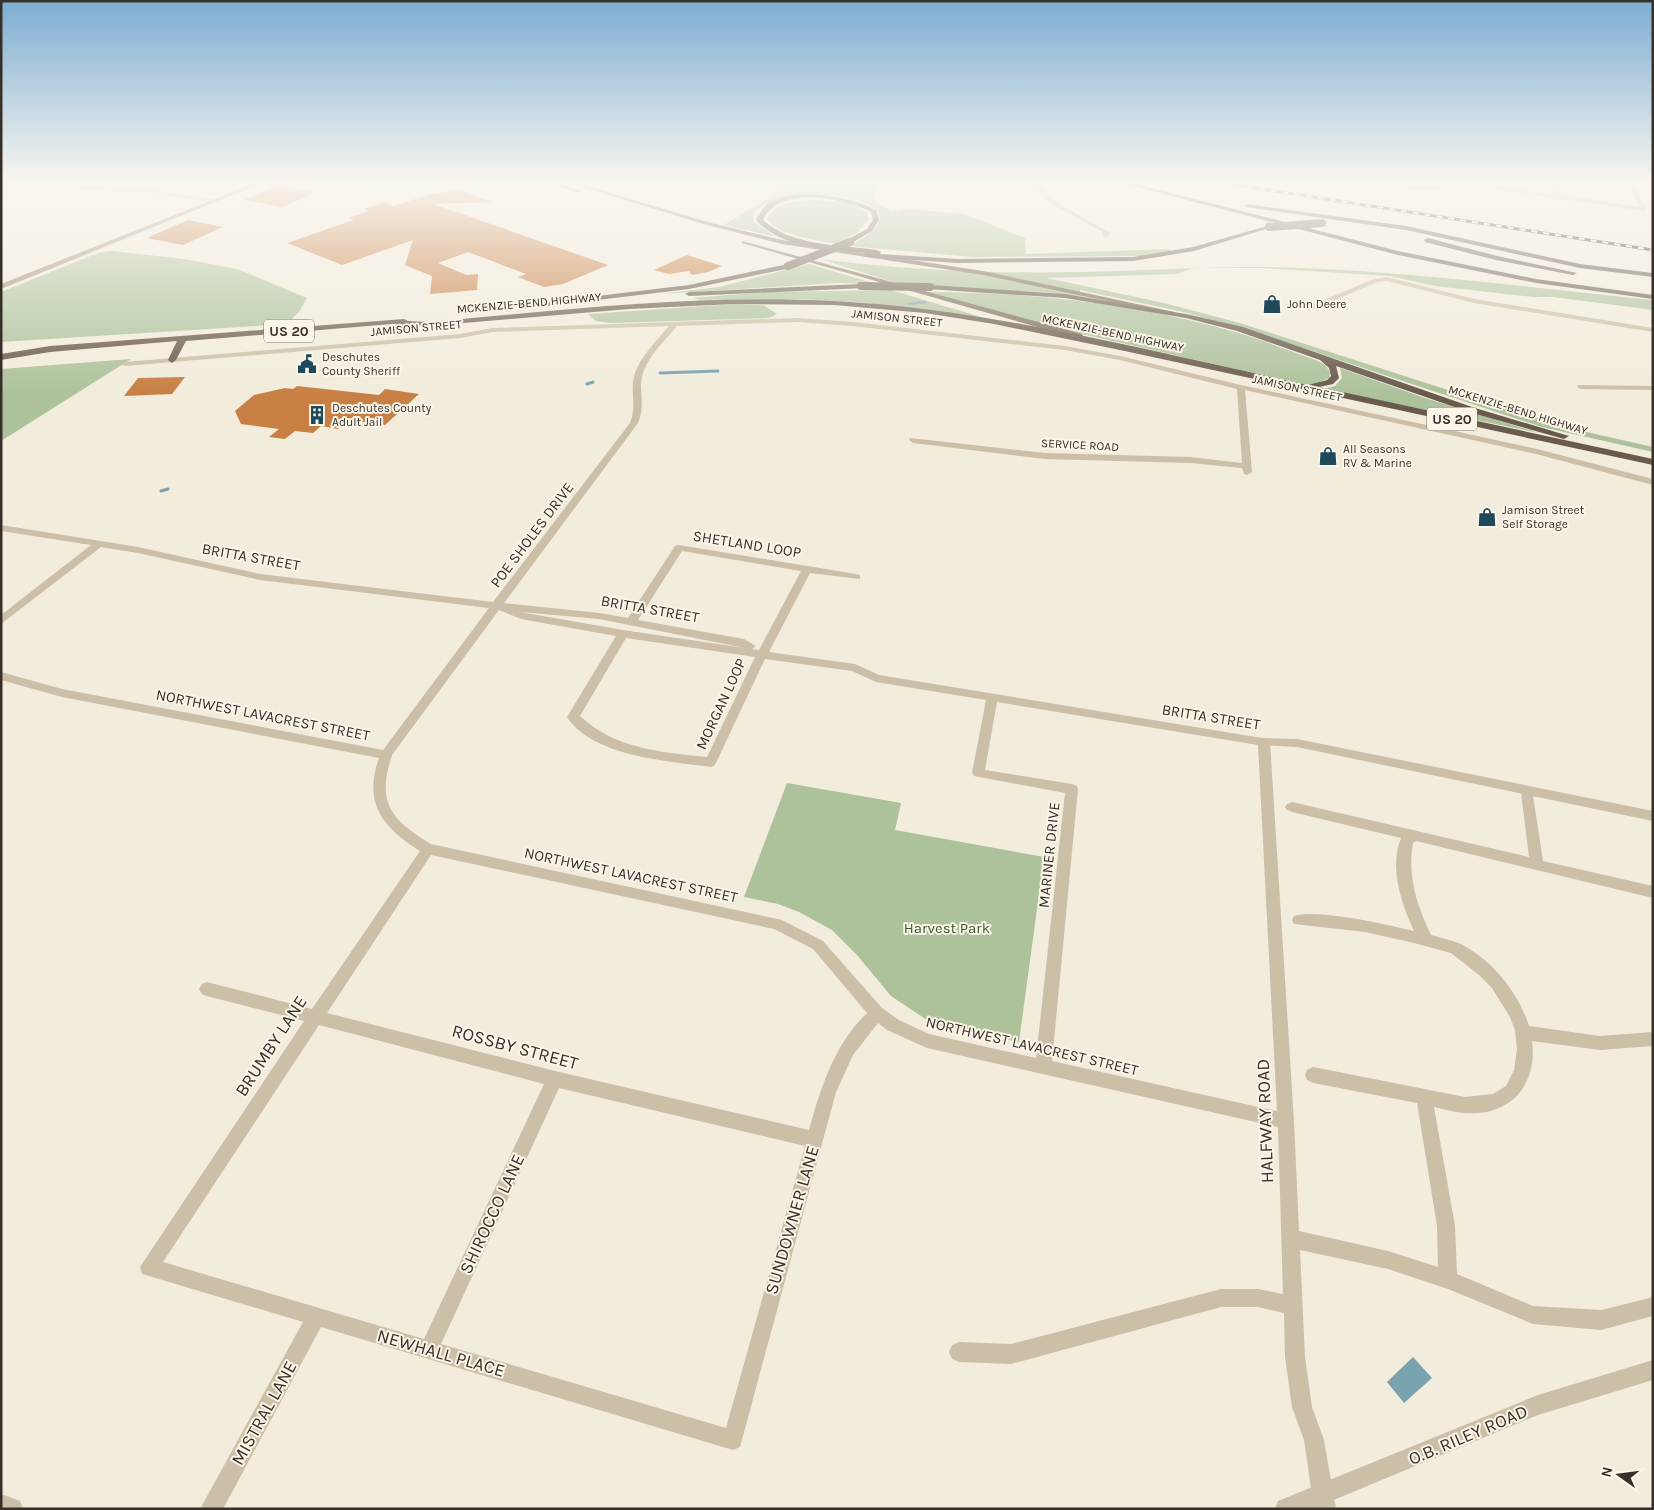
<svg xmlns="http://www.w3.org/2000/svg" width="1654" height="1510" font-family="Karla,sans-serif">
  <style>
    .green { fill: #adc29b }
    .water { fill: #7aa3b0 }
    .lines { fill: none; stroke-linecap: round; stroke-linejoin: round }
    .stream-far1 { stroke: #7aa3b0; stroke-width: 2.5 }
    .stream { stroke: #7aa3b0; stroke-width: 3 }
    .building { fill: #c87f44 }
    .minor { fill: #cbbfa7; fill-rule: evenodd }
    .tertiary { fill: #cbbfa7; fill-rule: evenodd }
    .secondary { fill: #9f8e79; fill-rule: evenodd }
    .primary { fill: #7a6a59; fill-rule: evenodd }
    .trunk { fill: #695b4c; fill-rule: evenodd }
    .rail-casing { stroke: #373028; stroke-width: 3 }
    .rail { stroke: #faf5e8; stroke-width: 2; stroke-dasharray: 6; stroke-linecap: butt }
    .trunk-bridge { stroke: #695b4c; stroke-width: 8 }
    .labels { text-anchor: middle; stroke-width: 4; stroke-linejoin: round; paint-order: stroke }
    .far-street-label { font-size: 12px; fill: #373028; stroke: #faf5e8 }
    .far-poi-label { font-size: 12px; fill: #373028; stroke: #faf5e8; text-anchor: start }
    .shield { fill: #faf5e8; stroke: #726b62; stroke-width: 1 }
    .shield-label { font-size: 14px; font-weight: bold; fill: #373028 }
    .street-label { font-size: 15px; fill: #373028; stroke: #faf5e8 }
    .park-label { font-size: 15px; fill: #3e562b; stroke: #faf5e8 }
    .near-street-label { font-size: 18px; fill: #373028; stroke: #faf5e8 }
  </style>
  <rect width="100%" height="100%" fill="#f2ecdc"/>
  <path class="green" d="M 775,183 L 878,183 L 874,201 L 892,212 L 906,209 L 964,214 L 1025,238 L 1026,254 L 1168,249 L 1171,252 L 1143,256 L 972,257 L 849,246 C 946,199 785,175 753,214 L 754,222 L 776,237 L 724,225 L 778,192 L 773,190 Z
    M 810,200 L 846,202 L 867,212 L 869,218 L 858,232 L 837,244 C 815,240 782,236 767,220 C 773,202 794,202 810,200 Z
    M 112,251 L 184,259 L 237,269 L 307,298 L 299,312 L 286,324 L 1,342 L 1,292 L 98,253 Z
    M 820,259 C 906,270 993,274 1080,272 C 1138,271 1197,267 1256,267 C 1389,268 1521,287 1653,300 L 1653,310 L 1553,297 L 1533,297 L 1435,286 L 1390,276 L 1262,268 L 1194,268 L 1176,274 L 1047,278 L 1164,303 L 1240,323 L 1504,408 L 1582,431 L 1653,447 L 1653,452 L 1542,427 L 1309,350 L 1188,313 L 1080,290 L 1080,293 L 1128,302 L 1042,292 L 906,286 Z
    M 809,264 L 876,284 L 836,283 L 660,294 L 719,287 Z
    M 891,290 L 991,320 L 857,302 L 795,299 L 700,300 L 693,298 L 764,292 Z
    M 926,292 C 1029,292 1136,303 1235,332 C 1263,340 1290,351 1318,361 L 1325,365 L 1330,372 L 1329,378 L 1314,384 L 1302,384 L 1012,318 Z
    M 735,304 L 763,305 L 777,314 L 769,318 L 610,323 L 596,321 L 588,314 Z
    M 131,359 L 1,441 L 1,369 Z
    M 1340,368 L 1425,398 L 1539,433 L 1323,389 L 1335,386 L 1342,378 Z
    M 787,783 L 901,803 L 895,830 L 1044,857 L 1019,1042 L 933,1024 L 891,996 L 857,955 L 832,930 L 799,912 L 778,904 L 744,897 Z"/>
  <path class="water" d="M 1413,1357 L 1432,1378 L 1404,1403 L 1387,1382 Z"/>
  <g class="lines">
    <path class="stream-far1" d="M 909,304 L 925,302"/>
    <path class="stream" d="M 660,373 L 718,371
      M 587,384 L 593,382
      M 161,491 L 168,489"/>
  </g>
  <path class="building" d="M 278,185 L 316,192 L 283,207 L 244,200 Z
    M 455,188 L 493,202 L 433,204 L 608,265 L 563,284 L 544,287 L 518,277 L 526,274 L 468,252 L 438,263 L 466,275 L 478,274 L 477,290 L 430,294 L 432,276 L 405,265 L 413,240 L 342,265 L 287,243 L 354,220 L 348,218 L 369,211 L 364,209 L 384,202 L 394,206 L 434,193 L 438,194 Z
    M 188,220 L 223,227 L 183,245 L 147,238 Z
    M 687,255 L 722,266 L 708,272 L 692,275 L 689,271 L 669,274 L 654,270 Z
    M 185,377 L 172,394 L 124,396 L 138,378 Z
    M 297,386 L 379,395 L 385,389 L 419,394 L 385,425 L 347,420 L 338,429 L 321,426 L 313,433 L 295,431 L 285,439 L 269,437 L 279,429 L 241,424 L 235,411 L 254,395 L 285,388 L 293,389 Z"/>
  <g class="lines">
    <path class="minor" d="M 952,183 L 1033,186 L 1031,183 L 1037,183 L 1054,201 L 1110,233 L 1107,237 L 1103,237 L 1103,232 L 1050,203 L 1037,190 Z
      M 1359,183 L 1409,186 L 1492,185 L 1557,195 L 1546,183 L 1552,183 L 1561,191 L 1563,195 L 1640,207 L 1627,183 L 1633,183 L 1647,209 L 1644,211 L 1492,189 L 1409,190 Z
      M 1387,277 L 1474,299 L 1653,328 L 1653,332 L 1474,303 L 1387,281 L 1377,282 L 1309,311 L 1302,309 L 1374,279 Z
      M 797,318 L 853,322 L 1065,346 L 1120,356 L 1241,385 L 1537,449 L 1653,479 L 1653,485 L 1536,454 L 1245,390 L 1252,472 L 1247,475 L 1244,474 L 1242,468 L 1190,463 L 1045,459 L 913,443 L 909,440 L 910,438 L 1045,453 L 1190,457 L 1242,463 L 1237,389 L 1120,360 L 1065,350 L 853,326 L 797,322 L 677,326 C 663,343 642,361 641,385 C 641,399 644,409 638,423 L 504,603 L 599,613 L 628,618 L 675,546 L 679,545 L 856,574 L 860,575 L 860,579 L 810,573 L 769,652 L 855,664 L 879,675 L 1268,739 L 1270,742 L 1294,1121 L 1299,1231 L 1388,1251 L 1438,1267 L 1437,1226 L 1417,1103 L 1313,1083 L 1307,1080 L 1305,1075 L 1307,1070 L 1313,1067 L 1465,1097 L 1493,1094 L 1506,1086 L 1514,1070 L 1517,1049 L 1515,1030 L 1510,1017 L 1492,988 L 1479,975 L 1451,953 L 1414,943 L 1365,932 L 1294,924 L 1292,920 L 1294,916 C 1316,908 1389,925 1414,931 C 1401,903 1389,868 1401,838 L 1292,812 L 1287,810 L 1285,807 L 1287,804 L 1292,802 L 1529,857 L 1521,792 L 1522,789 L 1532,789 L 1543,861 L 1653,886 L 1653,898 L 1416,841 L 1413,843 C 1407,876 1417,905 1431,935 C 1441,938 1451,940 1461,944 C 1493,961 1518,992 1529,1026 L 1600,1036 L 1653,1032 L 1653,1046 L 1600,1050 L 1532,1041 C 1538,1085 1510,1117 1464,1113 C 1454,1112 1444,1109 1434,1107 L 1455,1226 L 1457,1274 L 1533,1306 L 1601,1310 L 1653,1297 L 1653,1316 L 1601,1330 L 1533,1324 L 1448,1289 L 1388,1269 L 1300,1250 L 1305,1357 L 1312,1407 L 1324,1440 L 1336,1509 L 1314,1509 L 1304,1440 L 1292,1407 L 1285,1357 L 1284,1313 L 1258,1307 L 1221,1307 L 1011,1364 L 959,1362 L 952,1359 L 949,1352 L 952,1345 L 959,1342 L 1011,1344 L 1221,1289 L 1258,1289 L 1283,1294 L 1278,1127 L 927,1048 L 887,1030 L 878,1023 L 853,1055 L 836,1092 L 740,1447 L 733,1450 L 321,1327 L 223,1509 L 200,1509 L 303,1322 L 149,1276 L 142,1274 L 140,1267 L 304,1021 L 207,996 L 202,994 L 199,989 L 202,984 L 207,982 L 312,1009 L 420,851 C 382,827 363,803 379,758 L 62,697 L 1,680 L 1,672 L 62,689 L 383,750 L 489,608 L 260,580 L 138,553 L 101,547 L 1,624 L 1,615 L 91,545 L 1,531 L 1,525 L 138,547 L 260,574 L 493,602 L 630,423 C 636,408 632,398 633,383 C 635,361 655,343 669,326 L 493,332 L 460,338 L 125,366 L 121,364 L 125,362 L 460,334 L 493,328 ZM 682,551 L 801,571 L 759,650 L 752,649 L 756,646 L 744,639 L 638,620 ZM 499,610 L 521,619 L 616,636 L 567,717 C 593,757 668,761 711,767 L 715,765 L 765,659 L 852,671 L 876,682 L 986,700 L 972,773 L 974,776 L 1065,793 L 1036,1058 L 929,1034 L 899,1020 L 882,1008 L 823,941 L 782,920 L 431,844 C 391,820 376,803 392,755 ZM 520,612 L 599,619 L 745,648 L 623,630 ZM 626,638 L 755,657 L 707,757 C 661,752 615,749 580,716 ZM 997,702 L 1258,745 L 1277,1111 L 1052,1061 L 1078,789 L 1077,786 L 1072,784 L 985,770 ZM 431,855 L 774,929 L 813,949 L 867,1013 C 834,1045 821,1087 809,1130 L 555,1071 L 327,1013 ZM 319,1025 L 544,1084 L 424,1339 L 163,1262 ZM 559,1088 L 805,1146 L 726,1428 L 441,1344 Z
      M 1578,385 L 1653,386 L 1653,390 L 1581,389 L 1577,387 Z"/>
    <path class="tertiary" d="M 1,183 L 139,188 L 217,200 L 214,202 L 139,192 L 3,185 Z
      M 1264,738 L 1297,739 L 1653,811 L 1653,821 L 1297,747 L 1260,745 L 1258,742 L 1260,739 Z
      M 1653,1360 L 1653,1380 L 1538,1415 L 1312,1509 L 1275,1509 L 1278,1501 L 1538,1395 Z
      M 1,1494 L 20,1501 L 23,1509 L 1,1509 Z"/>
    <path class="secondary" d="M 255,183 L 262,183 L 1,289 L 1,284 Z"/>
    <path class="primary" d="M 549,183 L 557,183 L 582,191 L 579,193 Z
      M 569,183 L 577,183 L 711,223 L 782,240 L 983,271 L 1174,312 L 1170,314 L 983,275 L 782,244 L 707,225 Z
      M 742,241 L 1082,334 L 1083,336 L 1076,338 L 742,243 Z"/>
    <path class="trunk" d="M 1122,183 L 1132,183 L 1398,251 L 1536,279 L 1653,295 L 1653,299 L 1536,283 L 1398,255 Z
      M 810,194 C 833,196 855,199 876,210 L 879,220 L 872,231 L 850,244 L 847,244 L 847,240 L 867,229 L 873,220 L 871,212 C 844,198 778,185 763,220 C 791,246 840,245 877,250 L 881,252 L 880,254 L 957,259 L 1133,257 L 1193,247 L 1267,226 L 1273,227 L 1194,251 L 1133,261 L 957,263 L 868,257 L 864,255 L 867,253 C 832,249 781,249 756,220 C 767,196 786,195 810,194 Z
      M 1247,204 L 1406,226 L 1580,264 L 1653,273 L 1653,277 L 1580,268 L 1406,230 L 1245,207 Z
      M 1428,238 L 1497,256 L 1577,273 L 1573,275 L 1496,260 L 1425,242 L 1424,240 Z
      M 788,264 L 792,266 L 791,268 L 689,289 L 522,309 L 518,307 L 522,305 L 689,285 Z
      M 861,284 L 865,286 L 864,288 L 689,296 L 685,294 L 689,292 Z
      M 930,285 L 1065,294 L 1186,314 L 1243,327 L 1475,408 L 1569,436 L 1564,439 L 1469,412 L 1336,366 L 1339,378 L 1333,384 L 1319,387 L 1653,459 L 1653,465 L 1120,350 L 994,324 L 925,313 L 834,305 L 734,304 L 629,309 L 429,326 L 392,324 L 186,341 L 176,360 L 172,363 L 168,360 L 177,341 L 50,352 L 1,360 L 1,354 L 50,346 L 404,319 L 408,321 L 429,322 C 563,310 699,294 834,301 C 991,309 1154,352 1308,385 L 1327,380 L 1331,376 L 1329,368 L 1320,360 L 1237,331 L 1186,318 L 1065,298 L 927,289 L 927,285 Z"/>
    <g class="rail-casing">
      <path id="rail" d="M 1223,183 L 1653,250"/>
    </g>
    <use href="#rail" class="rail"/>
    <path class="trunk-bridge" d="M 1269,227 L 1322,223
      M 788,266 L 850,242
      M 861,286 L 930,287"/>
  </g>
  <linearGradient id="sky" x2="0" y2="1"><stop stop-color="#7cadd2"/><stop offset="0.46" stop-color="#f9f6ef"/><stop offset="1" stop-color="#f9f6ef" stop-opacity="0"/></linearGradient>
  <rect width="1654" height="394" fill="url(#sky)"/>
  <defs>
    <g id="shop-bare" transform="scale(1.5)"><path d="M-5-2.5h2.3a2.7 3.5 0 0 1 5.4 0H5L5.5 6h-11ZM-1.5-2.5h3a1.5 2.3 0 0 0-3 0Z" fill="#1d495a" stroke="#faf5e8" stroke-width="2.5" paint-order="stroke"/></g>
    <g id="civic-bare" transform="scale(1.5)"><path d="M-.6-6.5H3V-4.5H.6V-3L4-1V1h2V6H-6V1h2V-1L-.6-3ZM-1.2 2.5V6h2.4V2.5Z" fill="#1d495a" stroke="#faf5e8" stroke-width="2.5" paint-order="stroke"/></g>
    <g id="building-bare" transform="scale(1.5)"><path d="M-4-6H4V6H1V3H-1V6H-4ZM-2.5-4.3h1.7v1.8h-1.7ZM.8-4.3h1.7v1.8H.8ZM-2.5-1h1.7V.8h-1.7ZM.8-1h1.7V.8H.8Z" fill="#1d495a" stroke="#faf5e8" stroke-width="2.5" paint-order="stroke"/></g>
  </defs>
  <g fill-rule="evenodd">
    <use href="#shop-bare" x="1272" y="304"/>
    <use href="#civic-bare" x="307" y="364"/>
    <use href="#building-bare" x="317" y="415"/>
    <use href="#shop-bare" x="1328" y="456"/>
    <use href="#shop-bare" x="1487" y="517"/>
  </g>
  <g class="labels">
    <g class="far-street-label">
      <text transform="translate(529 303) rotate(-5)" y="4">MCKENZIE-BEND HIGHWAY</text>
      <text transform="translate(897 318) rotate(6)" y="4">JAMISON STREET</text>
      <text transform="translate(416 328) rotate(-5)" y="4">JAMISON STREET</text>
      <text transform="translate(1113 333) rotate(12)" y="4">MCKENZIE-BEND HIGHWAY</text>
      <text transform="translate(1297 388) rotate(12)" y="4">JAMISON STREET</text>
      <text transform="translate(1518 410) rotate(17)" y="4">MCKENZIE-BEND HIGHWAY</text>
      <text transform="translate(1080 445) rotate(3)" y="4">SERVICE ROAD</text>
    </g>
    <g class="far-poi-label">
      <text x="1287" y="308">John Deere</text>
      <text x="322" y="361">Deschutes<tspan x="322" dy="14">County Sheriff</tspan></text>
      <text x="332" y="412">Deschutes County<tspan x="332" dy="14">Adult Jail</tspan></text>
      <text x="1343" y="453">All Seasons<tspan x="1343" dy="14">RV &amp; Marine</tspan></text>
      <text x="1502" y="514">Jamison Street<tspan x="1502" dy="14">Self Storage</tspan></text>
    </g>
    <g class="shield">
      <rect x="264" y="319.5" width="50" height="23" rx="4"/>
      <rect x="1427" y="407.5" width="50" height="23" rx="4"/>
    </g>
    <g class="shield-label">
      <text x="289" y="336">US 20</text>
      <text x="1452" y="424">US 20</text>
    </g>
    <g class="street-label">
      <text transform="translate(532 535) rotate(-53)" y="5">POE SHOLES DRIVE</text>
      <text transform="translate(747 544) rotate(9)" y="5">SHETLAND LOOP</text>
      <text transform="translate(251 557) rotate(10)" y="5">BRITTA STREET</text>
      <text transform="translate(650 609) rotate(10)" y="5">BRITTA STREET</text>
      <text transform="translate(721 704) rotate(-65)" y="5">MORGAN LOOP</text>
      <text transform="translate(263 715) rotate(11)" y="5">NORTHWEST LAVACREST STREET</text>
      <text transform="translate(1211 717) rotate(9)" y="5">BRITTA STREET</text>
      <text transform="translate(1049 855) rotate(-84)" y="5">MARINER DRIVE</text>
      <text transform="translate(631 875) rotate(12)" y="5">NORTHWEST LAVACREST STREET</text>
      <text transform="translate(1032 1046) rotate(13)" y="5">NORTHWEST LAVACREST STREET</text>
    </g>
    <g class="park-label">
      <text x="947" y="933">Harvest Park</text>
    </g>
    <g class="near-street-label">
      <text transform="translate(271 1046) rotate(-57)" y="6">BRUMBY LANE</text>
      <text transform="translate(515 1047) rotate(15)" y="6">ROSSBY STREET</text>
      <text transform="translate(1265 1121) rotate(-92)" y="6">HALFWAY ROAD</text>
      <text transform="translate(492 1214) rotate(-65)" y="6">SHIROCCO LANE</text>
      <text transform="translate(792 1220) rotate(-74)" y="6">SUNDOWNER LANE</text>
      <text transform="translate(441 1353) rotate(16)" y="6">NEWHALL PLACE</text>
      <text transform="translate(264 1413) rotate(-61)" y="6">MISTRAL LANE</text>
      <text transform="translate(1468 1435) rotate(-23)" y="6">O.B. RILEY ROAD</text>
    </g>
  </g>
  <rect width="1654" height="1510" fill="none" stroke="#373028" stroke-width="5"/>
  <g transform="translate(1619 1475) rotate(284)" stroke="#faf5e8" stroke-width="4" paint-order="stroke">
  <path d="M0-4L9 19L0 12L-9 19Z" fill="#373028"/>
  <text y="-8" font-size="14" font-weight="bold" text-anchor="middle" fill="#373028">N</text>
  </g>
</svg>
